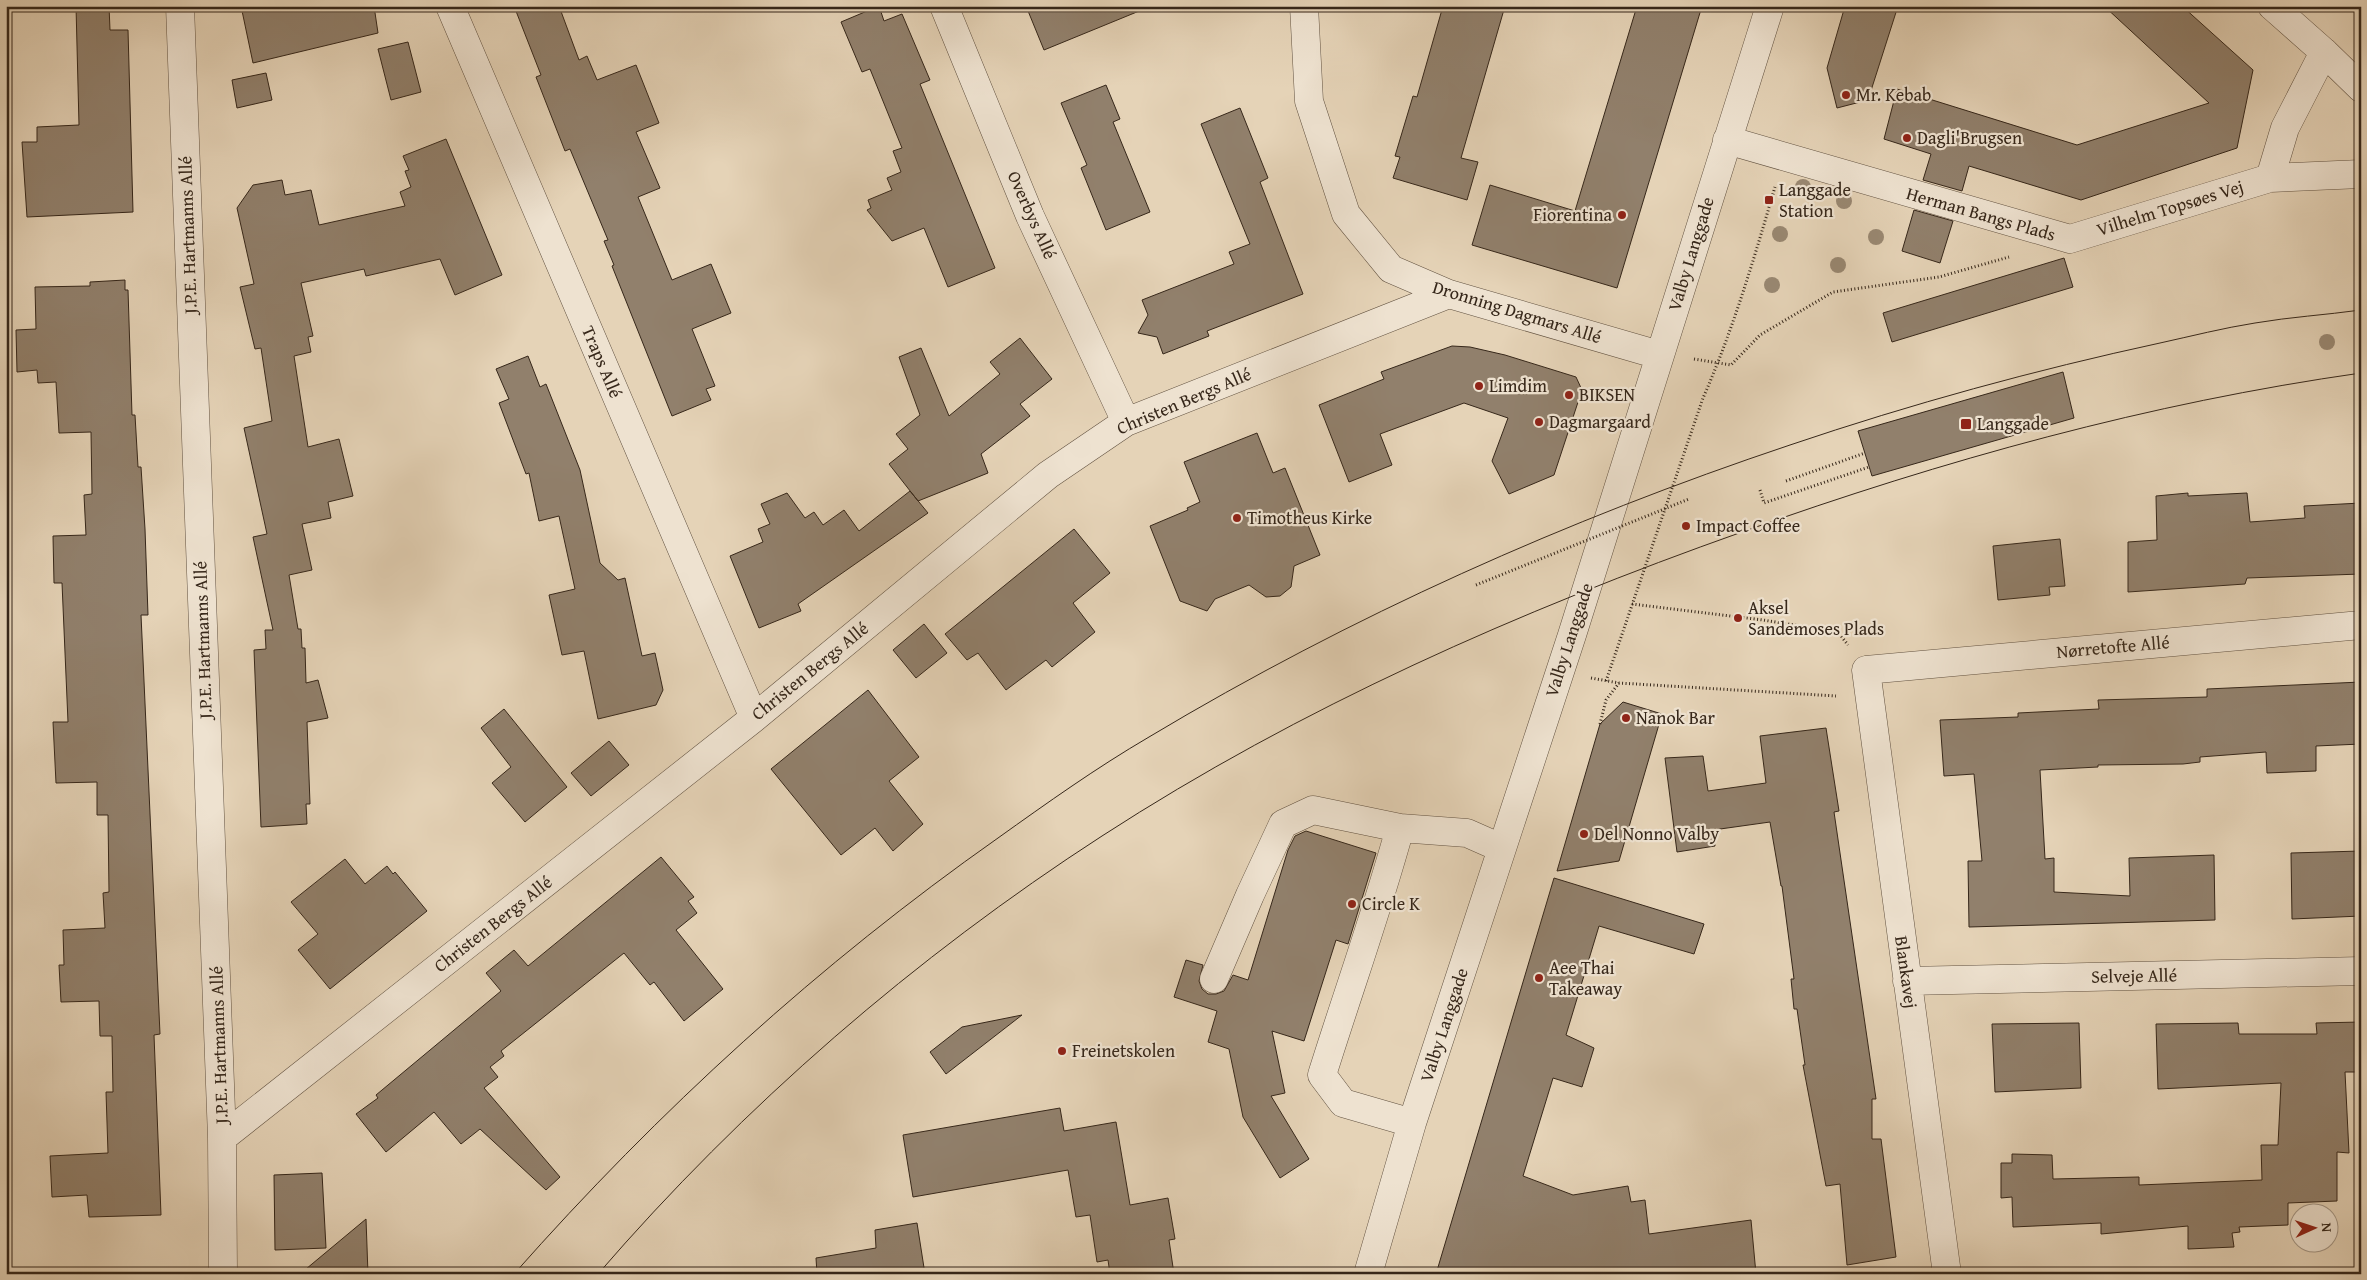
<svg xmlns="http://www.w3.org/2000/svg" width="2367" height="1280" font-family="'Gentium Book Plus',serif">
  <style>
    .building { fill: #91806c; stroke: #36271a }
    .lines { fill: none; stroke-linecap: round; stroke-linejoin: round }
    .minor-casing { stroke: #625241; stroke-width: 29 }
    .path { stroke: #36271a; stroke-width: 3; stroke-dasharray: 1 2.5; stroke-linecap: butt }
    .minor { stroke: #eee2d0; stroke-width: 28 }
    .tram { stroke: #36271a; stroke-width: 1 }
    .path-bridge { stroke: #36271a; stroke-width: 3; stroke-dasharray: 1 2.5; stroke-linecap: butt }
    .tree { fill: #998872 }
    .poi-dot { fill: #8f2418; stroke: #eee2d0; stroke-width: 2 }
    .labels { text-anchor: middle; stroke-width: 4.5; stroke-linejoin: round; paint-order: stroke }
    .poi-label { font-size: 18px; fill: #36271a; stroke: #eee2d0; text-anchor: start }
    .street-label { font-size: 18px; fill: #36271a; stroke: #eee2d0 }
  </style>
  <rect width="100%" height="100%" fill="#e5d3b7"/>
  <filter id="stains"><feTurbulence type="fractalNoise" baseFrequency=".004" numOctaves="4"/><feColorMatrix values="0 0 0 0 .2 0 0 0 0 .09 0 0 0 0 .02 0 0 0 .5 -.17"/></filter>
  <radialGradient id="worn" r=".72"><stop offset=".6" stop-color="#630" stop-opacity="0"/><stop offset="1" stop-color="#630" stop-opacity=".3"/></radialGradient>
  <path class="building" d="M 76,6 L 109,6 L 110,30 L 128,30 L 133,212 L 27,217 L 22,142 L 37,142 L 37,127 L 79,125 Z
    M 241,6 L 374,6 L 378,33 L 253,63 Z
    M 514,6 L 559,6 L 579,60 L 587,56 L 597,80 L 636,65 L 659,123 L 636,132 L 660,188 L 638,197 L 672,280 L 711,264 L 731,313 L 692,329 L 715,386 L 706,389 L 711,400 L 672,416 L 612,266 L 614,265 L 604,241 L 608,240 L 570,149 L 565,151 L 536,77 L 541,75 Z
    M 879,6 L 884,21 L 902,14 L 930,80 L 920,84 L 995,268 L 948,287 L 924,228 L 892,241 L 867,210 L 871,208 L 868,200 L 892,190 L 887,178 L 901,172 L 893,151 L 902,148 L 870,69 L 862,72 L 841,22 Z
    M 1026,6 L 1149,6 L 1149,7 L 1044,50 Z
    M 1443,6 L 1505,6 L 1461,158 L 1478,162 L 1467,200 L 1393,178 L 1400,157 L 1395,156 L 1413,96 L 1417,97 Z
    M 1637,6 L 1702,6 L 1617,288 L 1472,245 L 1490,185 L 1575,211 Z
    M 1845,6 L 1898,6 L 1868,100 L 1837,108 L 1827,68 Z
    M 2104,6 L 2182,6 L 2253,70 L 2237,148 L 2081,200 L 1969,166 L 1962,191 L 1923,180 L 1931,154 L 1884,139 L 1897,89 L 2077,145 L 2209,103 Z
    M 408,42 L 421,92 L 391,100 L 378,49 Z
    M 266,73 L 272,100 L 237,108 L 232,80 Z
    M 1106,85 L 1120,119 L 1113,122 L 1150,212 L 1106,230 L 1081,168 L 1087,165 L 1061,103 Z
    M 1240,108 L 1268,178 L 1260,182 L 1303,294 L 1207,331 L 1209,336 L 1163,354 L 1157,337 L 1138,333 L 1148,315 L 1142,300 L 1234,264 L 1229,252 L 1250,244 L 1201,124 Z
    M 446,139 L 502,275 L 455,295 L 440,259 L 366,276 L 364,269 L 301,283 L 313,336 L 308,337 L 311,352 L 294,356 L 308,447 L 339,439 L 353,496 L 328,502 L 331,518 L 302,524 L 312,570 L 289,575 L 298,629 L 301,629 L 302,648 L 305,648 L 306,683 L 318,680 L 328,718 L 307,722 L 310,804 L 306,804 L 307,824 L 261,827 L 254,650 L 266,649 L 265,630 L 273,630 L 253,537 L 267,534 L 244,428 L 272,421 L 261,348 L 255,349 L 240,287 L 254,284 L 237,208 L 253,185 L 282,180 L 285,195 L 311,190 L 319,225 L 405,206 L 400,192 L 411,187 L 405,171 L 409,170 L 403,156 Z
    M 1914,210 L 1953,221 L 1940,263 L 1902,251 Z
    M 2064,258 L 2073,287 L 1892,342 L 1883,313 Z
    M 125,280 L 125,290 L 128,290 L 132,415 L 135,415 L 138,467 L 141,467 L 145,529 L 148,615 L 141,615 L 160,1034 L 154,1035 L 161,1215 L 89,1217 L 87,1195 L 52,1197 L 50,1156 L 108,1153 L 106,1092 L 113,1092 L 112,1036 L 100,1036 L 99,1001 L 61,1002 L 59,965 L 64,965 L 63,930 L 105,928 L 103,893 L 109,892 L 108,815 L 97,815 L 97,782 L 56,783 L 53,722 L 68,722 L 62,583 L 54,583 L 53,536 L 86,535 L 84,495 L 92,494 L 91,432 L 59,433 L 56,382 L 38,383 L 37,370 L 17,372 L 16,330 L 36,329 L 35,287 L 90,286 L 90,282 Z
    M 1020,338 L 1052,379 L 1020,404 L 1030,416 L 981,454 L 988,473 L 918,501 L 889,464 L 908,449 L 896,434 L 920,415 L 899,357 L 921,348 L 949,416 L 1000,374 L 990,362 Z
    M 1452,346 L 1470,347 L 1505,355 L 1576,377 L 1582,390 L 1554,475 L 1509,494 L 1492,461 L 1508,418 L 1464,403 L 1380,434 L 1392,465 L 1349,482 L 1319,405 L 1384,379 L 1381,372 Z
    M 528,356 L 540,387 L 546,384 L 580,470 L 600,563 L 618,580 L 625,578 L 642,656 L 655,653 L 663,690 L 656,705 L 598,719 L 584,651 L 562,655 L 549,595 L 575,589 L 559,516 L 539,521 L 529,473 L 526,474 L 499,403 L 509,399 L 496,369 Z
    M 2063,372 L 2074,418 L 1872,476 L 1858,431 Z
    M 1257,433 L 1273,473 L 1285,468 L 1320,555 L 1294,566 L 1291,587 L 1280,596 L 1266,597 L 1249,585 L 1215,599 L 1207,611 L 1180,601 L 1150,526 L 1188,510 L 1187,508 L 1200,502 L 1184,462 Z
    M 910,491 L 928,513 L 798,604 L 801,611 L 759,628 L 730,556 L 763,542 L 758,529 L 770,524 L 761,504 L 787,493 L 805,518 L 814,512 L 823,525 L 844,510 L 859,531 Z
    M 2188,493 L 2188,496 L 2247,493 L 2250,522 L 2305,518 L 2304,506 L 2361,503 L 2361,574 L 2247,578 L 2245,584 L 2128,592 L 2128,542 L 2157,540 L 2156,496 Z
    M 1074,529 L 1110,573 L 1073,603 L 1095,632 L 1052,667 L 1046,660 L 1006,690 L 978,653 L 967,660 L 945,634 Z
    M 2060,539 L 2065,586 L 2049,587 L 2050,595 L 1998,600 L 1993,546 Z
    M 924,624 L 947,653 L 916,678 L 893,650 Z
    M 2361,682 L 2361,744 L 2316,746 L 2316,771 L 2267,773 L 2266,752 L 2200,757 L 2200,762 L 2183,764 L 2098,765 L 2098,767 L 2040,770 L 2045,859 L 2054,858 L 2054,892 L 2130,896 L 2129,858 L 2214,855 L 2215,920 L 1969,927 L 1968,861 L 1982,861 L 1974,774 L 1944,776 L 1940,720 L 2018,717 L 2018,713 L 2099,709 L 2098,700 L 2207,697 L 2207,689 Z
    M 868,690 L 919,757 L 889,781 L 923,824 L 893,851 L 875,828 L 841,855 L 771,769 Z
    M 1623,702 L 1662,714 L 1619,861 L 1557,871 L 1600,724 Z
    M 504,709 L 567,787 L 525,822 L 492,783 L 511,767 L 481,728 Z
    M 1826,728 L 1839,811 L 1834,812 L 1876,1099 L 1872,1099 L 1872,1139 L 1881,1139 L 1896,1257 L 1847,1265 L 1840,1184 L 1826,1186 L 1803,1065 L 1805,1065 L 1797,1009 L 1794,1009 L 1791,979 L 1794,979 L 1782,886 L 1781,886 L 1770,822 L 1713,830 L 1715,846 L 1677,852 L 1665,758 L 1703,756 L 1708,791 L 1766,783 L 1760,736 Z
    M 609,741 L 629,765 L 591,796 L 571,773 Z
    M 1306,831 L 1376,853 L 1348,944 L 1336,940 L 1304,1041 L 1272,1031 L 1285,1093 L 1271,1096 L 1309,1159 L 1280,1178 L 1243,1117 L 1229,1049 L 1208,1042 L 1217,1011 L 1174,997 L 1186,960 L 1203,965 L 1199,981 L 1202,989 L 1208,994 L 1216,994 L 1224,991 L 1233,975 L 1248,980 L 1288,850 L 1295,836 Z
    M 2361,851 L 2361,916 L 2292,919 L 2291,853 Z
    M 661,857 L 694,897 L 688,901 L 697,913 L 676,930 L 723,989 L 684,1021 L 654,982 L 650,985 L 624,953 L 501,1051 L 504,1056 L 490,1067 L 498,1077 L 484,1088 L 560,1177 L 546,1190 L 480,1129 L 461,1144 L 434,1112 L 386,1152 L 356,1114 L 378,1098 L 376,1095 L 501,991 L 486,973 L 514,950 L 528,966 Z
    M 345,859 L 365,884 L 387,866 L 393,874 L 395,872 L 427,911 L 330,989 L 298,950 L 318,934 L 291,902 Z
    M 1554,878 L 1704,924 L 1694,954 L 1599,926 L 1566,1035 L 1594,1048 L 1582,1087 L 1553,1078 L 1523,1176 L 1573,1195 L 1628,1186 L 1631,1202 L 1645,1200 L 1649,1234 L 1751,1220 L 1756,1274 L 1436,1274 Z
    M 1022,1015 L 946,1074 L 930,1052 L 962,1027 Z
    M 2361,1022 L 2361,1072 L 2345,1072 L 2349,1153 L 2337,1152 L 2337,1201 L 2288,1203 L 2288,1225 L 2239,1227 L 2240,1232 L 2232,1233 L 2234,1247 L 2188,1249 L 2188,1226 L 2101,1234 L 2101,1223 L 2013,1227 L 2012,1197 L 2001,1198 L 2001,1163 L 2012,1163 L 2012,1154 L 2052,1155 L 2053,1179 L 2139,1177 L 2139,1185 L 2262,1180 L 2261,1145 L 2278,1145 L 2281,1083 L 2158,1089 L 2156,1024 L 2238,1023 L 2239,1034 L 2317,1034 L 2316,1023 Z
    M 2079,1023 L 2081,1088 L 1995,1092 L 1992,1024 Z
    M 1060,1108 L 1064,1131 L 1116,1122 L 1130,1205 L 1168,1198 L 1175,1239 L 1169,1240 L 1174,1274 L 1110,1274 L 1108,1260 L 1097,1262 L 1090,1215 L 1076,1217 L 1068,1170 L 913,1197 L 903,1135 Z
    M 322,1173 L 326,1248 L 275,1250 L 274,1175 Z
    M 366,1219 L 368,1274 L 300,1274 Z
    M 917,1223 L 925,1274 L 817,1274 L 816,1258 L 876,1248 L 875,1230 Z"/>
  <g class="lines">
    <g class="minor-casing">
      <path id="minor" d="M 180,6 L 222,1138 L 223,1274
        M 450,6 L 754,718
        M 944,6 L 1030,216 L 1126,422
        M 1304,6 L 1309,101 L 1346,214 L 1391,269 L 1449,294 L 1659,355
        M 2272,6 L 2324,52 L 2361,88
        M 1727,140 L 2070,239 L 2270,178 L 2361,174
        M 2270,178 L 2285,128 L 2324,52
        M 1400,828 C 1377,912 1348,992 1322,1075 L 1343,1103 L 1412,1123
        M 1214,979 L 1250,895 L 1283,824 L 1313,810 L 1400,828 L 1467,833 L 1501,848
        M 1907,981 L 2361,971
        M 222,1138 L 754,718 L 1048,475 L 1126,422 L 1449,294
        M 1368,1274 L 1412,1123 L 1572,635 L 1770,6
        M 1947,1274 L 1866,670 L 2361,625"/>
    </g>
    <path class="path" d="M 1694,359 L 1731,365 L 1760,335 L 1833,292 L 1939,277 L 2009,257
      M 1786,481 L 1865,453
      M 1760,490 L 1764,503 L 1869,467
      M 1632,604 L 1763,620 L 1838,632 L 1848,645
      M 1591,678 L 1619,683 L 1836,696
      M 1606,681 L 1703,398 C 1733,330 1754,259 1775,187
      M 1600,724 L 1606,700 L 1619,683"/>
    <use href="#minor" class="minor"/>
    <path class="tram" d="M 514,1274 C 659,1110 819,964 998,838 C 1047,803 1096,768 1149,737 C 1351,616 1566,520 1790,445 C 1911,404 2035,370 2160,343 C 2192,336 2223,328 2255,323 C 2290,317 2325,315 2361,310
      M 598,1274 C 743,1106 915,957 1102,836 C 1301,707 1519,611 1742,532 C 1944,460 2149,403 2361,373"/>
    <path class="path-bridge" d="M 1476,585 L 1689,499"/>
  </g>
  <g class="tree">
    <circle cx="1803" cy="187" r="8"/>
    <circle cx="1844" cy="201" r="8"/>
    <circle cx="1780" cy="234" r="8"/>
    <circle cx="1876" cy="237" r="8"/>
    <circle cx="1838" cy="265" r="8"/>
    <circle cx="1772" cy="285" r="8"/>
    <circle cx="2327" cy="342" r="8"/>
  </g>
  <g class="poi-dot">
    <circle cx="1846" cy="95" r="5"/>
    <circle cx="1907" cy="138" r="5"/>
    <rect x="1764" y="195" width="10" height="10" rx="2.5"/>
    <circle cx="1622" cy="215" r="5"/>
    <circle cx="1479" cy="386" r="5"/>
    <circle cx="1569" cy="395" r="5"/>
    <circle cx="1539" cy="422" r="5"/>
    <rect x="1960" y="418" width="12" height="12" rx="2.5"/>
    <circle cx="1237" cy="518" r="5"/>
    <circle cx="1686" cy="526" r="5"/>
    <circle cx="1738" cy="618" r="5"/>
    <circle cx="1626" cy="718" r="5"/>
    <circle cx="1584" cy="834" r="5"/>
    <circle cx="1352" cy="904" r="5"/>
    <circle cx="1539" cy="978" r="5"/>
    <circle cx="1062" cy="1051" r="5"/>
  </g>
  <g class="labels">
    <g class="poi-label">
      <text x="1856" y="101">Mr. Kebab</text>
      <text x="1917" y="144">Dagli'Brugsen</text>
      <text x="1779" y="196">Langgade<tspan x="1779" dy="21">Station</tspan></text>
      <text x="1612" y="221" text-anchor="end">Fiorentina</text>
      <text x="1489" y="392">Limdim</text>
      <text x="1579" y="401">BIKSEN</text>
      <text x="1549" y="428">Dagmargaard</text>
      <text x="1977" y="430">Langgade</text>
      <text x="1247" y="524">Timotheus Kirke</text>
      <text x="1696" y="532">Impact Coffee</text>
      <text x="1748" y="614">Aksel<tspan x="1748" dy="21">Sandemoses Plads</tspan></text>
      <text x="1636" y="724">Nanok Bar</text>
      <text x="1594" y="840">Del Nonno Valby</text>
      <text x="1362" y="910">Circle K</text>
      <text x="1549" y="974">Aee Thai<tspan x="1549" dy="21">Takeaway</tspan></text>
      <text x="1072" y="1057">Freinetskolen</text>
    </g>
    <g class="street-label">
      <text transform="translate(2170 208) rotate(-17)" y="6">Vilhelm Topsøes Vej</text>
      <text transform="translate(1981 214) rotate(16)" y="6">Herman Bangs Plads</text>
      <text transform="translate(1032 215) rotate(66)" y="6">Overbys Allé</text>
      <text transform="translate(188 235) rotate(-92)" y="6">J.P.E. Hartmanns Allé</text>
      <text transform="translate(1691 254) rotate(-73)" y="6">Valby Langgade</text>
      <text transform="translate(1517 312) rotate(17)" y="6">Dronning Dagmars Allé</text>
      <text transform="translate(602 362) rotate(67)" y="6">Traps Allé</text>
      <text transform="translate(1184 401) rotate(-23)" y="6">Christen Bergs Allé</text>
      <text transform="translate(203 640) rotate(-92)" y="6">J.P.E. Hartmanns Allé</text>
      <text transform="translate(1569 640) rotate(-72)" y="6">Valby Langgade</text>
      <text transform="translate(2113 647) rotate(-5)" y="6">Nørretofte Allé</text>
      <text transform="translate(810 671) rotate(-39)" y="6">Christen Bergs Allé</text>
      <text transform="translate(493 924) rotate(-38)" y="6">Christen Bergs Allé</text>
      <text transform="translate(1906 972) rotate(82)" y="6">Blankavej</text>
      <text transform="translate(2134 976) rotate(-1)" y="6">Selveje Allé</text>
      <text transform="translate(1444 1025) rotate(-72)" y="6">Valby Langgade</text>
      <text transform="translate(219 1045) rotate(-92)" y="6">J.P.E. Hartmanns Allé</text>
    </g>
  </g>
  <rect width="2367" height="1280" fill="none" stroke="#e5d3b7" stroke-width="25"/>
  <rect x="8" y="8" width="2352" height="1265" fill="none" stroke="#36271a" stroke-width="2.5"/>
  <rect x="12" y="12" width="2342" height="1255" fill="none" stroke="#36271a"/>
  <g transform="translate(2314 1228) rotate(87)"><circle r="24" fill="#eee2d0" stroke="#a49787"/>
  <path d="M0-4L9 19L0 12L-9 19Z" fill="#8f2418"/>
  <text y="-8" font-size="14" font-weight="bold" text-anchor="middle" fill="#36271a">N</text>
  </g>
  <rect width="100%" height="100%" filter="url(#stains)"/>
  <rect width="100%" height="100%" fill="url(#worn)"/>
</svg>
